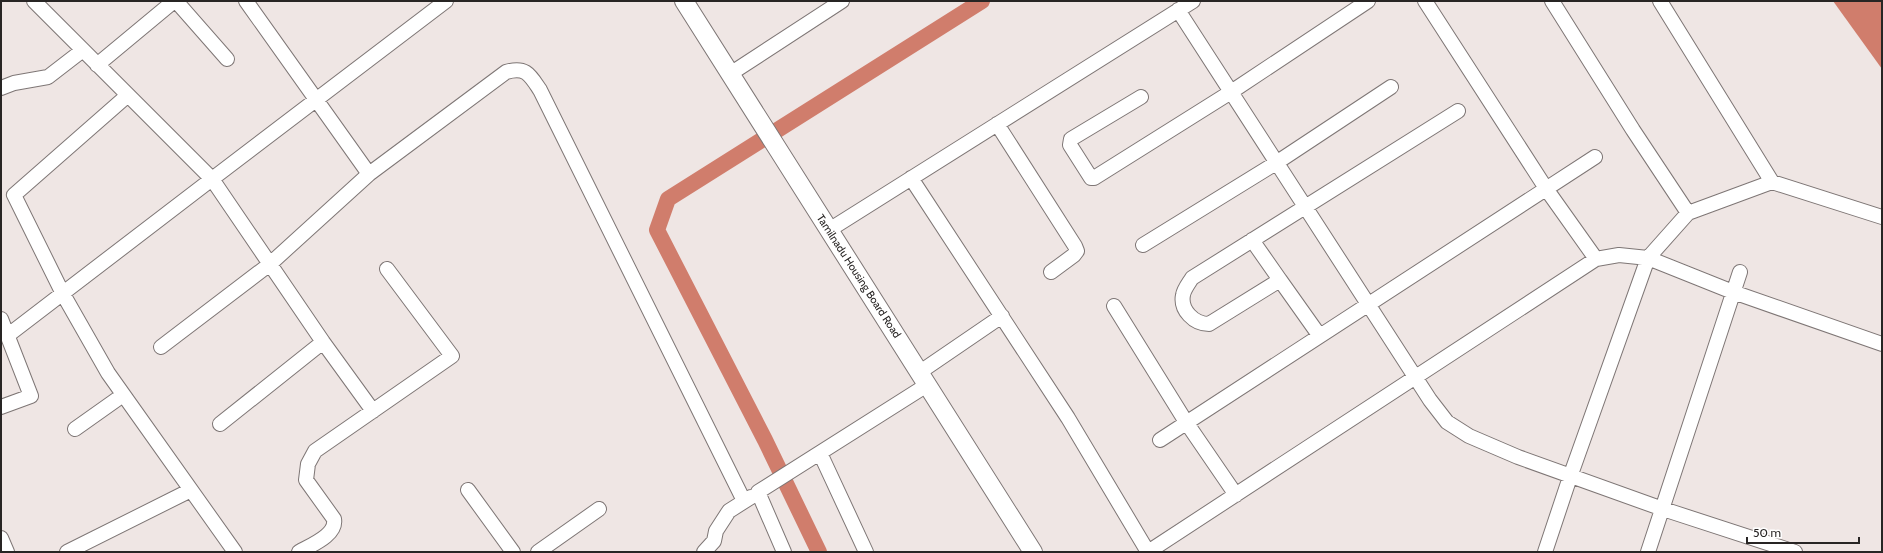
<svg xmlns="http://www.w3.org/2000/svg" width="1883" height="553" font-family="Cabin,sans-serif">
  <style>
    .water { fill: #d07d6c }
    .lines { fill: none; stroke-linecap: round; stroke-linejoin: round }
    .canal { stroke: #d07d6c; stroke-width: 16 }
    .minor-casing { stroke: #7e7675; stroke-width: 16 }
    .tertiary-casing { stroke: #7e7675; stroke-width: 20 }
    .minor { stroke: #fff; stroke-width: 14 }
    .tertiary { stroke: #fff; stroke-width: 18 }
    .labels { text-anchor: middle; stroke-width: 4; stroke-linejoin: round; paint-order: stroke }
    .street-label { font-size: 11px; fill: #282524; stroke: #fff }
  </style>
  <rect width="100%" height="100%" fill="#efe6e4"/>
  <path class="water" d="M 1833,1 L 1882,1 L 1882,69 Z"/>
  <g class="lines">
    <path class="canal" d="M 819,552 L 765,440 L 657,230 L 668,199 L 982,1"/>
    <g class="minor-casing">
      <path id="minor" d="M 34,1 L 212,179 L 446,1
        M 176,1 L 227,59
        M 246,1 L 369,174
        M 1425,1 L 1547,190 L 1596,259
        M 1552,1 L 1633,130 L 1688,213
        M 1660,1 L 1772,182
        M 1178,10 L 1430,400 L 1447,422 L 1469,436 L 1518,457 L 1663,509 L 1795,552
        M 97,65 L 174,1
        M 730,74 L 842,1
        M 1,88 L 14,83 L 48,77 L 83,50
        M 128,95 L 14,195 L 63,294 L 108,373 L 235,552
        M 1141,97 L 1071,139 L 1070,145 L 1091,178 L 1094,178 L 1231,92 L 1368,1
        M 997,124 L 1075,246 L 1077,251 L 1074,255 L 1051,272
        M 911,178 L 1068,418 L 1148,552
        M 829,230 L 1193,1
        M 1252,240 L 1280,280
        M 1143,245 L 1276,163 L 1391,87
        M 1114,306 L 1186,422 L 1236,495
        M 1,319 L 31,396 L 1,407
        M 1319,335 L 1280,280 L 1209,324 C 1194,324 1180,310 1183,295 C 1184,289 1189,283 1192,278 L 1458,111
        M 7,336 L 212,179 L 323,342 L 373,411
        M 161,347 L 270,264 L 369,174 L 506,72 C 526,66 530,75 540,90 L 744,501
        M 920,372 L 1002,316
        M 220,424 L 323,342
        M 75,429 L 123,395
        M 1160,440 L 1595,157
        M 820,453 L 866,552
        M 468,490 L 513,552
        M 1,538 L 7,552
        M 67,552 L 191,490
        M 299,552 C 311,545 337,535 334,519 L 306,480 L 308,464 L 315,451 L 452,356 L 387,269
        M 538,552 L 599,509
        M 704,552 L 714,541 L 716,531 L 729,511 L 751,497
        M 784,552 L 758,492 L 927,385
        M 1148,552 L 1596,259 L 1619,255 L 1648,258 L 1688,213 L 1772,182 L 1882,217
        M 1545,552 L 1570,477 L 1648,258 L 1733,292 L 1882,344
        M 1648,552 L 1740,272"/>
    </g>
    <g class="tertiary-casing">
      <path id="tertiary" d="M 684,1 L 1033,552"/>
    </g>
    <use href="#minor" class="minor"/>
    <use href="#tertiary" class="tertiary"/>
  </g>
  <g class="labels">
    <g class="street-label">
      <text transform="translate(859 276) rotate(57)" y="4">Tamilnadu Housing Board Road</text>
    </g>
  </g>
  <rect width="1883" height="553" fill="none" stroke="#282524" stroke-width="4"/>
  <path d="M1747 537v6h112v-6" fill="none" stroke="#282524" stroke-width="2"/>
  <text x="1753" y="537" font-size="12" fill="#282524" stroke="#ffffff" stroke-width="3" paint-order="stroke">50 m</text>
</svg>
